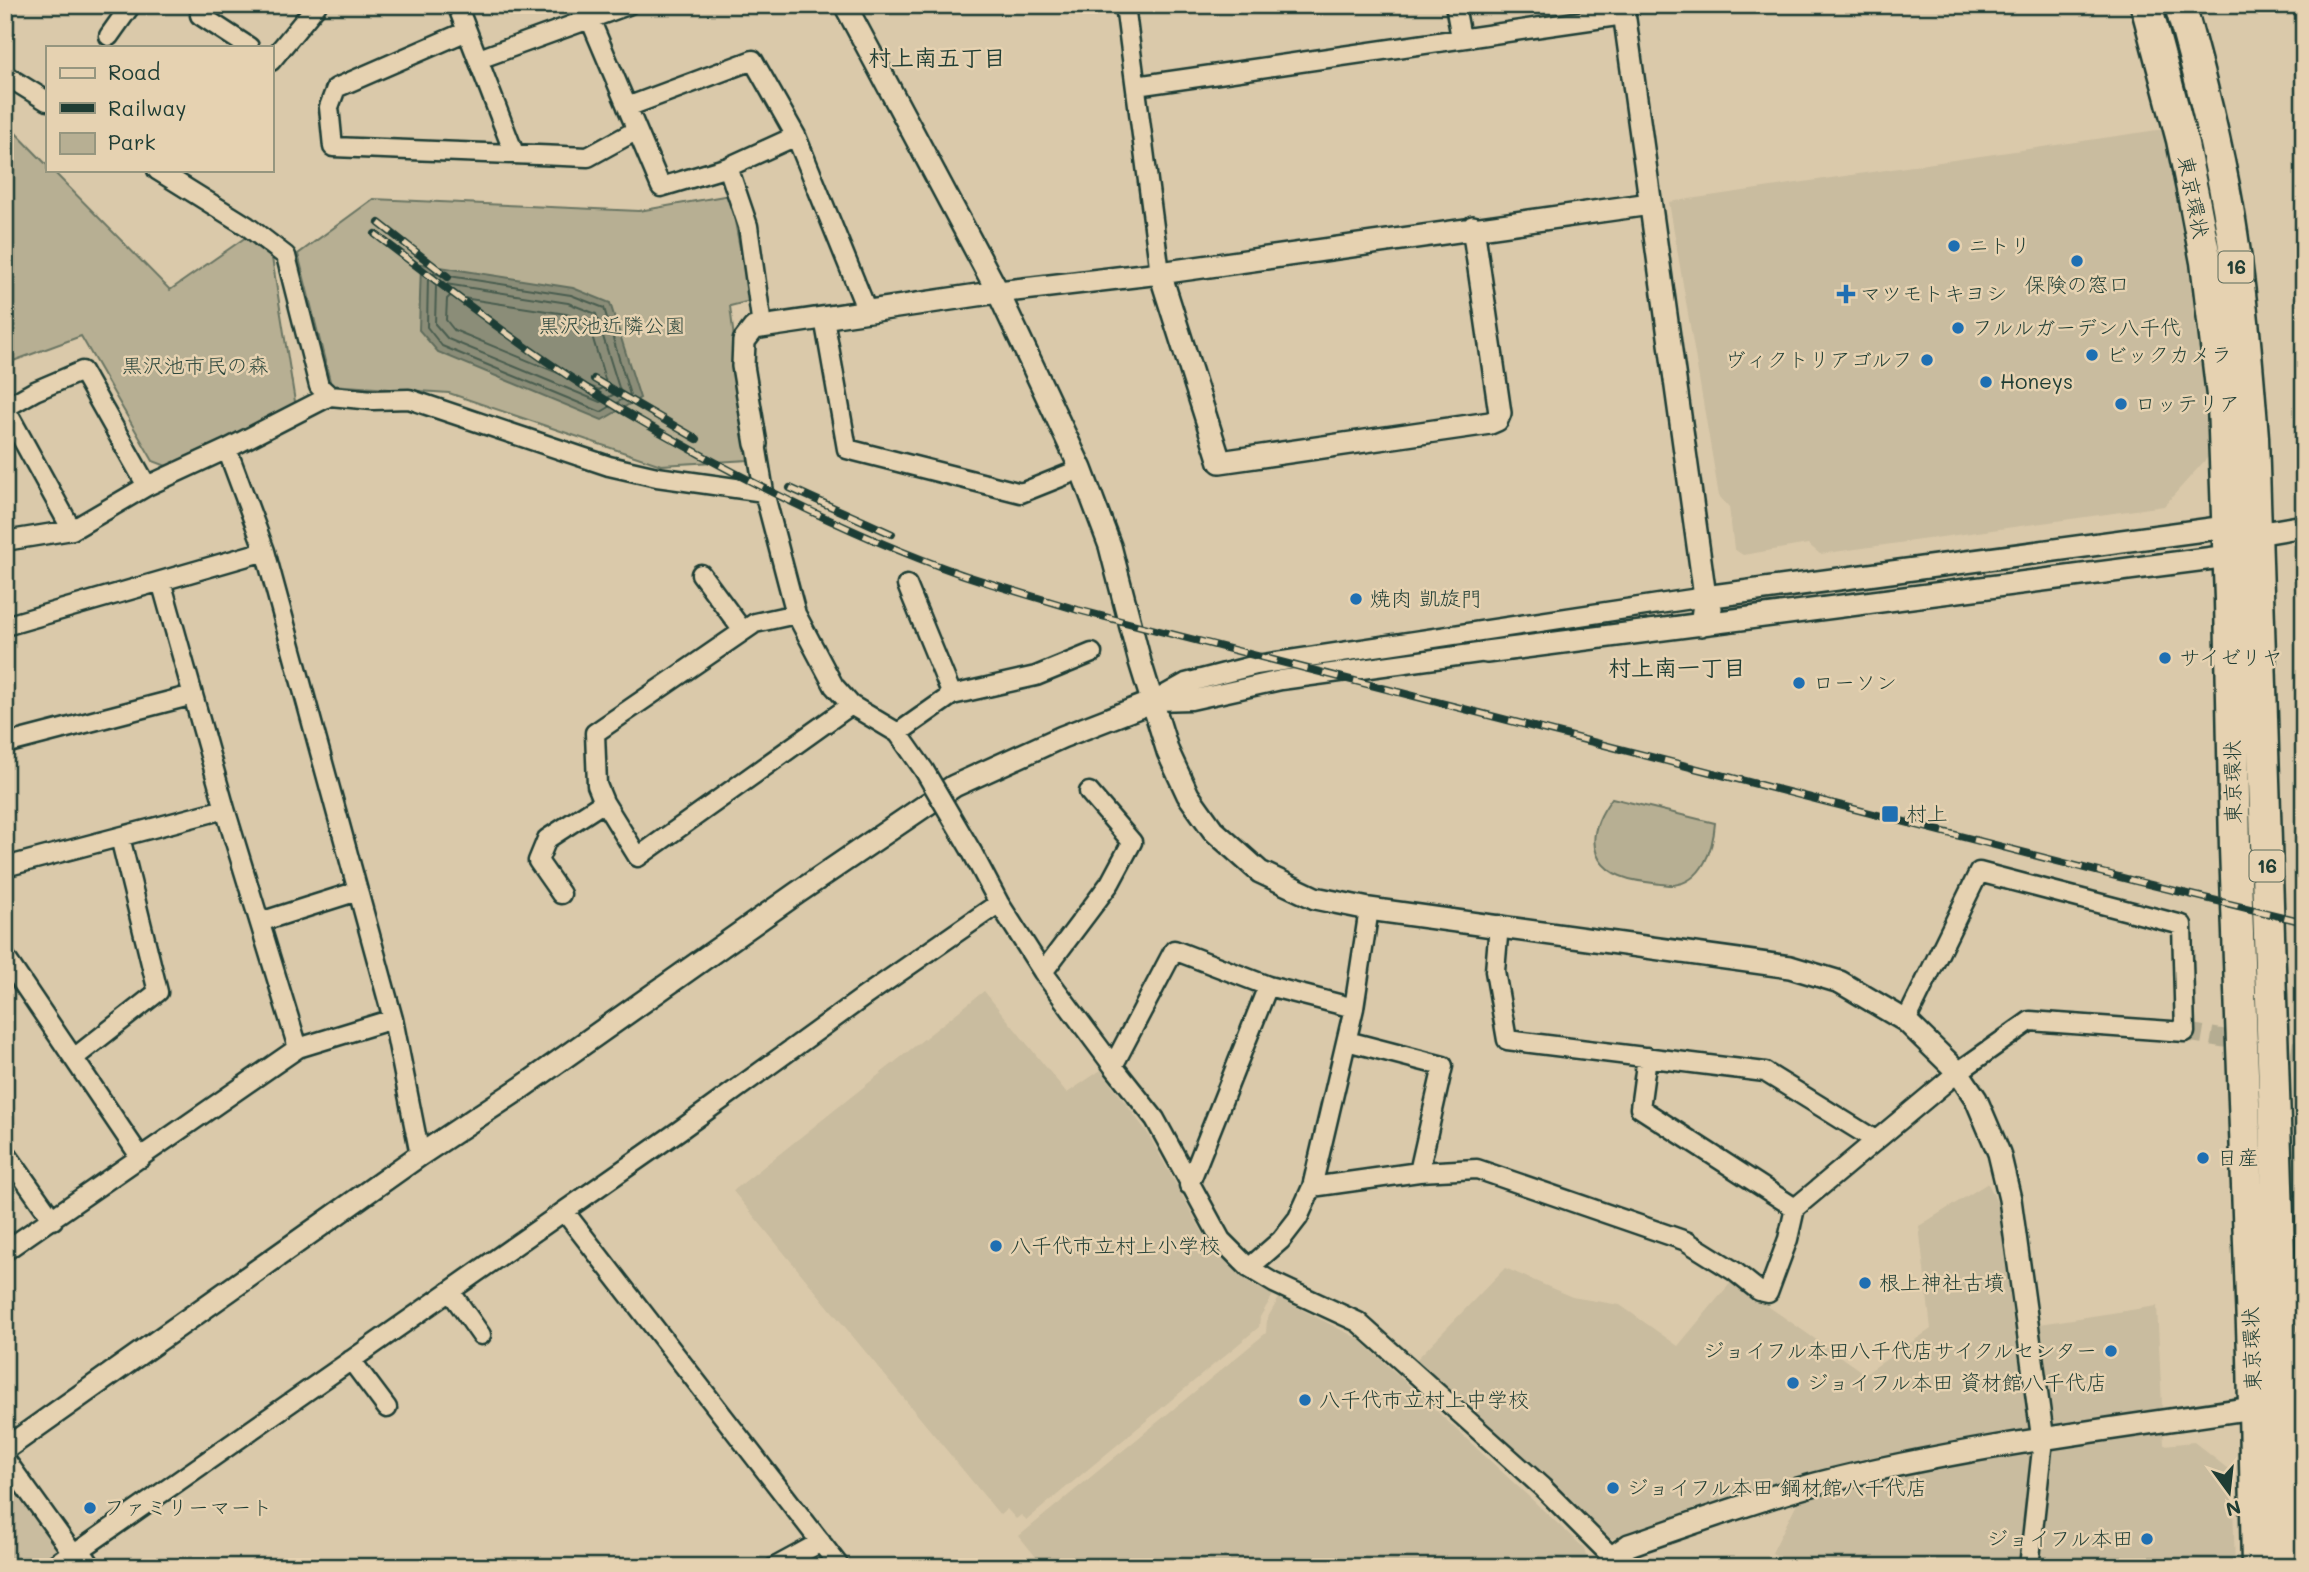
<svg xmlns="http://www.w3.org/2000/svg" width="2309" height="1572" font-family="Mali,'Klee One',sans-serif">
  <style>
    .built { fill: #c9bc9f }
    .green { fill: #b7af93; stroke: #6b7664; stroke-width: 2 }
    .water { fill: #8b8d78; stroke: #606d5d; stroke-width: 2 }
    .lines { fill: none; stroke-linecap: round; stroke-linejoin: round }
    .shore { stroke: #4a5d4f; stroke-width: 2 }
    .minor-tunnel { stroke: #b5ad92; stroke-width: 18; stroke-dasharray: 18 9; stroke-linecap: butt }
    .minor-casing { stroke: #1f3d34; stroke-width: 23 }
    .tertiary-casing { stroke: #1f3d34; stroke-width: 26 }
    .trunk-casing { stroke: #1f3d34; stroke-width: 35 }
    .minor { stroke: #e6d2b1; stroke-width: 18 }
    .tertiary { stroke: #e6d2b1; stroke-width: 21 }
    .trunk { stroke: #e6d2b1; stroke-width: 30 }
    .rail-casing { stroke: #1f3d34; stroke-width: 8 }
    .rail { stroke: #e6d2b1; stroke-width: 5; stroke-dasharray: 16; stroke-linecap: butt }
    .minor-bridge-casing { stroke: #1f3d34; stroke-width: 23; stroke-linecap: butt }
    .minor-bridge { stroke: #e6d2b1; stroke-width: 18 }
    .poi-dot { fill: #1f6fb2; stroke: #e6d2b1; stroke-width: 2.5 }
    .labels { text-anchor: middle; stroke-width: 5; stroke-linejoin: round; paint-order: stroke }
    .shield { fill: #e6d2b1; stroke: #5b6a5a; stroke-width: 2 }
    .shield-label { font-size: 19px; font-weight: bold; fill: #1f3d34 }
    .street-label { font-size: 21px; fill: #1f3d34; stroke: #e6d2b1 }
    .poi-label { font-size: 21px; fill: #1f3d34; stroke: #e6d2b1; text-anchor: start }
    .park-label { font-size: 21px; fill: #2e483e; stroke: #e6d2b1 }
    .neighbourhood-label { font-size: 23px; font-weight: bold; fill: #1f3d34; stroke: #e6d2b1 }
  </style>
  <rect width="100%" height="100%" fill="#dac9aa"/>
  <filter id="ink" filterUnits="userSpaceOnUse"><feTurbulence type="fractalNoise" baseFrequency=".0143" numOctaves="2"/><feDisplacementMap in="SourceGraphic" scale="14" xChannelSelector="R" yChannelSelector="G"/><feConvolveMatrix kernelMatrix="1 2 1 2 8 2 1 2 1" color-interpolation-filters="sRGB"/></filter>
  <g filter="url(#ink)">
    <path class="built" d="M 2164,129 L 2193,291 L 2204,388 L 2208,457 L 2164,506 L 1820,554 L 1808,544 L 1743,555 L 1734,549 L 1729,507 L 1719,496 L 1669,202 Z
      M 984,991 L 1067,1093 L 1101,1070 L 1147,1132 L 1204,1235 L 1238,1273 L 1251,1284 L 1273,1295 L 1260,1317 L 1259,1327 L 1027,1520 L 1021,1515 L 1016,1519 L 1007,1509 L 1000,1515 L 733,1191 Z
      M 1988,1183 L 1998,1205 L 2014,1328 L 2157,1306 L 2164,1445 L 2194,1442 L 2232,1472 L 2235,1567 L 1797,1567 L 1772,1553 L 1809,1479 L 1678,1515 L 1609,1540 L 1414,1362 L 1505,1268 L 1572,1297 L 1620,1305 L 1678,1346 L 1732,1281 L 1865,1374 L 1931,1329 L 1919,1226 Z
      M 1279,1298 L 1359,1339 L 1584,1548 L 1586,1555 L 1585,1567 L 1044,1567 L 1019,1536 L 1266,1333 L 1267,1319 Z
      M 14,1482 L 62,1551 L 40,1567 L 5,1567 L 5,1489 Z"/>
    <path class="green" d="M 5,122 L 47,165 L 47,170 L 52,170 L 170,290 L 249,235 L 272,258 L 296,408 L 169,467 L 153,461 L 81,336 L 5,364 Z
      M 730,195 L 750,301 L 730,306 L 749,460 L 661,465 L 449,393 L 331,385 L 298,254 L 373,199 L 639,211 Z
      M 1612,798 L 1715,823 C 1713,849 1703,882 1673,885 C 1664,885 1655,883 1646,882 C 1592,876 1580,841 1612,798 Z"/>
    <path class="water" d="M 421,264 L 573,288 L 610,303 L 640,398 L 602,420 L 438,352 L 419,330 Z"/>
    <g class="lines">
      <path class="shore" d="M 430,273 L 571,295 L 604,308 L 630,395 L 601,412 L 442,346 L 427,327 L 428,277 Z
        M 439,283 L 568,303 L 596,314 L 620,391 L 600,402 L 448,339 L 435,324 L 436,286 Z
        M 450,296 L 566,314 L 588,322 L 607,386 L 599,390 L 454,330 L 446,320 L 447,299 Z"/>
      <path class="minor-tunnel" d="M 2185,1032 L 2304,1052"/>
      <g class="minor-casing">
        <path id="minor" d="M 207,5 L 200,15 L 249,47
          M 457,5 L 514,153
          M 1125,5 L 1160,273
          M 1455,5 L 1461,38
          M 590,19 L 661,187 L 728,167 L 796,136
          M 467,31 L 336,88 L 329,107 L 333,147 L 588,157 L 637,130
          M 109,36 L 131,5
          M 479,59 L 628,5
          M 271,61 L 317,5
          M 5,75 L 47,101
          M 1136,86 L 1624,15
          M 627,107 L 753,60 L 796,136 L 867,311
          M 728,167 L 748,226 L 762,326
          M 157,170 L 247,226 L 286,256 L 319,386 L 330,396
          M 824,318 L 847,449 L 1021,493 L 1081,469
          M 756,444 L 764,492 L 796,614 L 834,686 L 851,705 L 898,733 L 924,770
          M 227,449 L 265,551 L 393,1019 L 420,1155
          M 72,530 L 5,408 L 35,391 L 82,371 L 147,486
          M 5,541 L 72,530 L 147,486 L 227,449 L 330,396 L 373,400 L 409,399 L 609,466 L 657,477 L 764,492
          M 701,574 L 743,631
          M 161,581 L 225,809 L 298,1048
          M 907,585 L 952,695
          M 796,614 L 755,623 L 595,733 L 597,785 L 604,802 L 638,857 L 851,705
          M 5,626 L 265,551
          M 1155,701 L 1191,700 L 1281,680 L 1486,652
          M 1152,702 L 1186,683 L 1256,665 L 1705,597
          M 898,733 L 952,695 L 1036,676 L 1092,653
          M 5,744 L 193,695
          M 972,852 L 999,903 L 1043,972 L 1113,1066 L 1155,1119 L 1221,1240 L 1249,1268 L 1274,1283 L 1358,1322 L 1542,1487 L 1612,1557 L 1634,1567
          M 5,867 L 225,809
          M 561,894 L 538,861 L 547,839 L 604,802
          M 260,922 L 358,891
          M 1499,925 L 1495,971 L 1507,1040 L 1765,1072 L 1875,1140
          M 5,957 L 141,1158
          M 1043,972 L 1110,883 L 1132,842 L 1089,792
          M 1347,1041 L 1443,1066 L 1419,1172
          M 1647,1057 L 1640,1108 L 1795,1208
          M 74,1058 L 158,992 L 120,837
          M 1113,1066 L 1174,950 L 1268,986 L 1354,1008
          M 5,1152 L 53,1220
          M 1189,1185 L 1268,986
          M 1312,1187 L 1419,1172 L 1477,1169 L 1686,1241 L 1734,1271 L 1759,1291 L 1768,1293 L 1788,1239 L 1795,1208 L 1958,1072 L 2030,1021 L 2185,1032 L 2182,925 L 1979,872 L 1906,1021
          M 564,1211 L 840,1567
          M 5,1251 L 298,1048 L 393,1019
          M 1249,1268 L 1281,1240 L 1298,1218 L 1312,1187 L 1354,1008 L 1369,909
          M 450,1291 L 481,1335
          M 351,1360 L 387,1408
          M 5,1459 L 72,1552 L 51,1567
          M 92,1567 L 80,1550 L 680,1130 L 865,996 L 999,903
          M 775,1567 L 821,1542
          M 2029,1567 L 2043,1440"/>
      </g>
      <g class="tertiary-casing">
        <path id="tertiary" d="M 845,5 L 998,292 L 1081,469 L 1110,546 L 1140,662 L 1168,752 L 1188,795 L 1213,830 L 1260,872 L 1315,898 L 1369,909 L 1790,967 L 1840,982 L 1906,1021 L 1958,1072 L 1976,1099 L 1999,1153 L 2010,1199 L 2043,1440
          M 1623,5 L 1701,567 L 1705,597 L 1711,608
          M 1160,273 L 1220,462 L 1490,423 L 1497,420 L 1500,413 L 1473,227
          M 756,444 L 743,366 L 744,341 L 754,328 L 998,292 L 1160,273 L 1650,204
          M 1701,625 L 1705,597 L 2226,527 L 2257,534 L 2304,526
          M 1486,652 L 2229,556 L 2239,548
          M 5,1449 L 420,1155 L 521,1088 L 797,893 L 954,786 L 1062,737 L 1152,702
          M 1612,1557 L 1629,1545 C 1691,1524 1753,1501 1816,1484 C 1976,1443 2141,1426 2304,1400"/>
      </g>
      <g class="trunk-casing">
        <path id="trunk" d="M 2146,5 L 2182,140 L 2194,199 L 2206,262 L 2223,404 L 2230,599 L 2235,848 L 2253,1355 L 2257,1567
          M 2180,5 C 2199,72 2216,140 2228,208 C 2241,284 2247,361 2253,437 L 2284,1403 L 2286,1567"/>
      </g>
      <use href="#minor" class="minor"/>
      <use href="#tertiary" class="tertiary"/>
      <use href="#trunk" class="trunk"/>
      <g class="rail-casing">
        <path id="rail" d="M 379,223 L 448,277
          M 375,234 C 455,295 535,358 622,410 C 726,471 847,534 961,574 C 1000,587 1039,598 1078,610 L 2131,880 L 2304,922
          M 594,379 L 697,439
          M 790,488 L 892,534"/>
      </g>
      <use href="#rail" class="rail"/>
      <g class="minor-bridge-casing">
        <path id="minor-bridge" d="M 924,770 L 972,852"/>
      </g>
      <use href="#minor-bridge" class="minor-bridge"/>
    </g>
  </g>
  <g class="poi-dot">
    <circle cx="1954" cy="246" r="7"/>
    <circle cx="2077" cy="261" r="7"/>
    <path d="M1842.5 283.5h7v7h7v7h-7v7h-7v-7h-7v-7h7z"/>
    <circle cx="1958" cy="328" r="7"/>
    <circle cx="2092" cy="355" r="7"/>
    <circle cx="1927" cy="360" r="7"/>
    <circle cx="1986" cy="382" r="7"/>
    <circle cx="2121" cy="404" r="7"/>
    <circle cx="1356" cy="599" r="7"/>
    <circle cx="2165" cy="658" r="7"/>
    <circle cx="1799" cy="683" r="7"/>
    <rect x="1881" y="805" width="18" height="18" rx="3.5"/>
    <circle cx="2203" cy="1158" r="7"/>
    <circle cx="996" cy="1246" r="7"/>
    <circle cx="1865" cy="1283" r="7"/>
    <circle cx="2111" cy="1351" r="7"/>
    <circle cx="1793" cy="1383" r="7"/>
    <circle cx="1305" cy="1400" r="7"/>
    <circle cx="1613" cy="1488" r="7"/>
    <circle cx="90" cy="1508" r="7"/>
    <circle cx="2147" cy="1539" r="7"/>
  </g>
  <g class="labels">
    <g class="shield">
      <rect x="2218.5" y="251.5" width="35" height="31" rx="5"/>
      <rect x="2249.5" y="850.5" width="35" height="31" rx="5"/>
    </g>
    <g class="shield-label">
      <text x="2236" y="274">16</text>
      <text x="2267" y="873">16</text>
    </g>
    <g class="street-label">
      <text transform="translate(2193 197) rotate(79)" y="7">東京環状</text>
      <text transform="translate(2233 782) rotate(-91)" y="7">東京環状</text>
      <text transform="translate(2252 1349) rotate(-92)" y="7">東京環状</text>
    </g>
    <g class="poi-label">
      <text x="1968" y="253">ニトリ</text>
      <text x="2077" y="292" text-anchor="middle">保険の窓口</text>
      <text x="1860" y="301">マツモトキヨシ</text>
      <text x="1972" y="335">フルルガーデン八千代</text>
      <text x="2106" y="362">ビックカメラ</text>
      <text x="1913" y="367" text-anchor="end">ヴィクトリアゴルフ</text>
      <text x="2000" y="389">Honeys</text>
      <text x="2135" y="411">ロッテリア</text>
      <text x="1370" y="606">焼肉 凱旋門</text>
      <text x="2179" y="665">サイゼリヤ</text>
      <text x="1813" y="690">ローソン</text>
      <text x="1906" y="821">村上</text>
      <text x="2217" y="1165">日産</text>
      <text x="1010" y="1253">八千代市立村上小学校</text>
      <text x="1879" y="1290">根上神社古墳</text>
      <text x="2097" y="1358" text-anchor="end">ジョイフル本田八千代店サイクルセンター</text>
      <text x="1807" y="1390">ジョイフル本田 資材館八千代店</text>
      <text x="1319" y="1407">八千代市立村上中学校</text>
      <text x="1627" y="1495">ジョイフル本田 鋼材館八千代店</text>
      <text x="104" y="1515">ファミリーマート</text>
      <text x="2133" y="1546" text-anchor="end">ジョイフル本田</text>
    </g>
    <g class="park-label">
      <text x="612" y="333">黒沢池近隣公園</text>
      <text x="195" y="373">黒沢池市民の森</text>
    </g>
    <g class="neighbourhood-label">
      <text x="937" y="66">村上南五丁目</text>
      <text x="1677" y="676">村上南一丁目</text>
    </g>
  </g>
  <rect width="2309" height="1572" fill="none" stroke="#e6d2b1" stroke-width="28"/>
  <rect x="14" y="14" width="2281" height="1544" fill="none" stroke="#1f3d34" stroke-width="2.5" filter="url(#ink)"/>
  <rect x="46" y="46" width="228" height="126" fill="#e6d2b1" stroke="#96967f" stroke-width="2"/>
  <rect x="60" y="68" width="35" height="10" fill="#e6d2b1" stroke="#96967f" stroke-width="2"/>
  <text x="108" y="80" font-size="21" fill="#1f3d34">Road</text>
  <rect x="60" y="103" width="35" height="10" fill="#1f3d34" stroke="#96967f" stroke-width="2"/>
  <text x="108" y="116" font-size="21" fill="#1f3d34">Railway</text>
  <rect x="60" y="133" width="35" height="21" fill="#b7af93" stroke="#96967f" stroke-width="2"/>
  <text x="108" y="150" font-size="21" fill="#1f3d34">Park</text>
  <g transform="translate(2229 1492) rotate(165)" stroke="#e6d2b1" stroke-width="5" paint-order="stroke">
  <path d="M0-5L12 26L0 18L-12 26Z" fill="#1f3d34"/>
  <text y="-10" font-size="19" font-weight="bold" text-anchor="middle" fill="#1f3d34">N</text>
  </g>
</svg>
